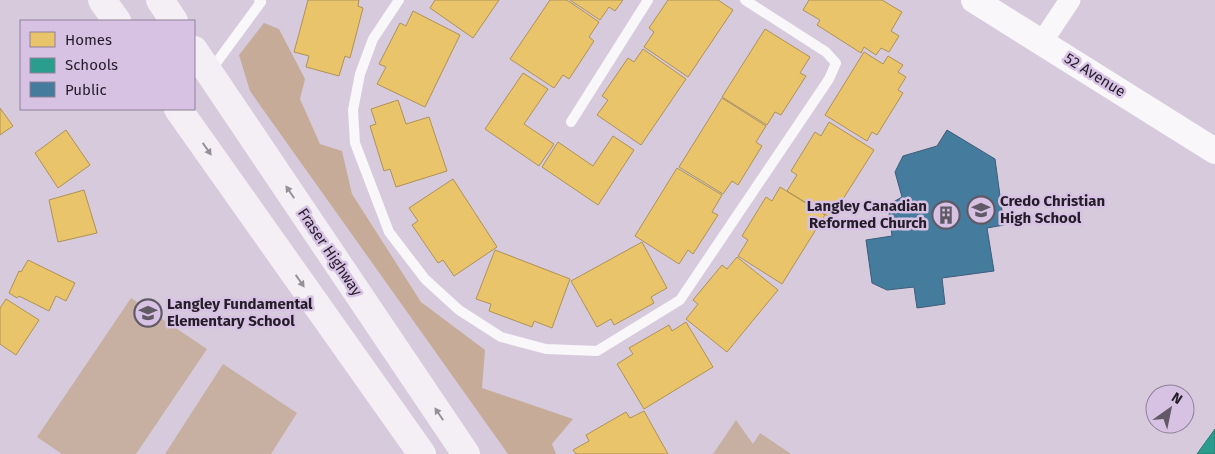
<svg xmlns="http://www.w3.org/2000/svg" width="1215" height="454" font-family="'Fira Sans',sans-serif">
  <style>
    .green { fill: #c7b0a1 }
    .forest { fill: #c6ac98 }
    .homes { fill: #e9c46a; stroke: #ae9256 }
    .schools { fill: #2a9d8f; stroke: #287670 }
    .public { fill: #457b9d; stroke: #3b5e7a }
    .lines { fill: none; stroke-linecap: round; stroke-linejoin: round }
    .service { stroke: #f9f7fa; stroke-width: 10 }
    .minor { stroke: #f9f7fa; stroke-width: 21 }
    .tertiary { stroke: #f9f7fa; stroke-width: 26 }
    .primary { stroke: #f3eff5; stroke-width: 28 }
    .oneway { fill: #969099 }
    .labels { text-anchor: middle; stroke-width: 5; stroke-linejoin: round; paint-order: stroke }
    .street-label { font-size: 15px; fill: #241c28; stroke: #d8c2e4 }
    .poi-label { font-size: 15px; font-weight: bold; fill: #241c28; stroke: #d8c2e4; text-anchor: start }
  </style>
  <rect width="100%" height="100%" fill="#d6cadc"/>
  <path class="green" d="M 131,298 L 207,349 L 136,454 L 62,454 L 37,437 Z
    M 223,364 L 297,413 L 271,454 L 165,454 Z
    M 736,420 L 753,444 L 760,433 L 791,454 L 713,454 Z"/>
  <path class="forest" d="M 264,23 L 279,29 L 305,79 L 300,99 L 320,144 L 342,151 L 352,194 L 421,302 L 485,350 L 482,388 L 573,419 L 552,444 L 556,454 L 508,454 L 250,91 L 239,55 Z"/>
  <path class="homes" d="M 308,0 L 359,0 L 358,6 L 363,8 L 350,58 L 345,56 L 339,76 L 306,67 L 309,56 L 294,52 Z
    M 435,0 L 499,0 L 473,38 L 430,8 Z
    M 550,0 L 567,0 L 599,22 L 589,37 L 594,41 L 569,79 L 563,75 L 554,88 L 510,59 Z
    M 570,0 L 623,0 L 615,11 L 609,7 L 600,20 Z
    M 668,0 L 718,0 L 733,10 L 688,77 L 644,47 L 654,32 L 649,28 Z
    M 809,0 L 882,0 L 902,12 L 891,31 L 899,36 L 889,52 L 881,48 L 876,55 L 864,47 L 861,53 L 817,25 L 820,20 L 803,10 Z
    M 413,11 L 460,35 L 425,107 L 377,84 L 386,67 L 379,64 L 400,23 L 406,26 Z
    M 765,29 L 810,57 L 800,73 L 806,76 L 781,115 L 775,112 L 767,125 L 722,97 Z
    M 643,49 L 686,79 L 641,145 L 597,115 L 608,100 L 602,96 L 628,58 L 634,62 Z
    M 864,52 L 883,64 L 888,56 L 903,65 L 898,72 L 906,77 L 898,90 L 903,93 L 877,135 L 872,132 L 867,141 L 825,115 Z
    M 523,73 L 548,89 L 524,124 L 554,144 L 539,166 L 485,129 Z
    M 722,98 L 766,126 L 756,142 L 762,146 L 738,185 L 732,181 L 723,194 L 679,167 Z
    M 398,100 L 406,124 L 429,117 L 447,171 L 396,187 L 390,169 L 384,171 L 370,126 L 376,124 L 371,109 Z
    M 0,108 L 13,126 L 0,135 Z
    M 829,122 L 874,150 L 831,218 L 787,191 L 797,175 L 791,171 L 815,132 L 821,136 Z
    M 66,130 L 90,165 L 58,188 L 35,153 Z
    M 613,136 L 634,150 L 598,205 L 542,167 L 558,142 L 593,166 Z
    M 677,168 L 722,195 L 712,212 L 718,215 L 693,254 L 688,250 L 679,264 L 635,236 Z
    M 453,179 L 497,247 L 454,276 L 443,260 L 438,263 L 412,225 L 418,221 L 409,208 Z
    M 780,187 L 825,215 L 782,284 L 738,256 L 748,240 L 742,236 L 766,197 L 772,201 Z
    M 84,190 L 97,233 L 58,242 L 49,200 Z
    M 642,242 L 667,288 L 651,297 L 654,303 L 614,325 L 611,319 L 597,327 L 571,281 Z
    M 495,250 L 570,279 L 552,328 L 534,321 L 532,327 L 489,311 L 491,304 L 476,299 Z
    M 737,257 L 778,290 L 727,352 L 686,319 L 698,304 L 693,300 L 722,265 L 727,269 Z
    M 28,260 L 75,283 L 66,301 L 56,296 L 49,311 L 19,296 L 17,298 L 9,293 L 19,271 L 21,272 Z
    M 6,299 L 39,320 L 16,355 L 0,344 L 0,308 Z
    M 686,322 L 713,367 L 644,409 L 617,364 L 633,354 L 629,348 L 669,325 L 672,331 Z
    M 644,411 L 668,454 L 576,454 L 573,450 L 589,441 L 586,435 L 626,412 L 630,418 Z"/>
  <path class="schools" d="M 1215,429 L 1215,454 L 1197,454 Z"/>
  <path class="public" d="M 947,130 L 995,159 L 1004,225 L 987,228 L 994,271 L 942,278 L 945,304 L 917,308 L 914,287 L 887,290 L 872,283 L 866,240 L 892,236 L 888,205 L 902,197 L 895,172 L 903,156 L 937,146 Z"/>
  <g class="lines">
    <path class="service" d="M 399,0 L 373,39 L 360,74 L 353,110 L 355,143 L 389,232 L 425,279 L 459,310 L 501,337 L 546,349 L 597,351 L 680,300 L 829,79 L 836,63 L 826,52 L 745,0
      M 211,70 L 261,2 L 259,0
      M 571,122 L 648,0"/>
    <path class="minor" d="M 1042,42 L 1070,0"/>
    <path class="tertiary" d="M 974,0 L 1215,151"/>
    <path class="primary" d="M 102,0 L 117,21
      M 160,0 L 174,21
      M 194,50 L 466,454
      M 178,109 L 422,454"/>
  </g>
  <defs><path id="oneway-solid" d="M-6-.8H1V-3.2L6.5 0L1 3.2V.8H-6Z" transform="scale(1.25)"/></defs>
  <g class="oneway">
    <use href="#oneway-solid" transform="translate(207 149) rotate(55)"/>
    <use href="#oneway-solid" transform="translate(290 192) rotate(-124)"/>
    <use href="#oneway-solid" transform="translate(300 281) rotate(55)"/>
    <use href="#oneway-solid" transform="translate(439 414) rotate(-124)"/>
  </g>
  <defs>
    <g id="school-ring" transform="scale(1.4375)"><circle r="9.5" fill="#d8c2e4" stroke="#625967" stroke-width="1.5"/><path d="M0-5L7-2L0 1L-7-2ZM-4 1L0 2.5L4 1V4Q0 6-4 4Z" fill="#625967"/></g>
    <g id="building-ring" transform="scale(1.4375)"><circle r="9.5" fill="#d8c2e4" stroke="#625967" stroke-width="1.5"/><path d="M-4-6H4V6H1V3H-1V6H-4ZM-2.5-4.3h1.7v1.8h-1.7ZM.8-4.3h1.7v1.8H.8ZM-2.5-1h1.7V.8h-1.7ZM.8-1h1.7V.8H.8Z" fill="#625967"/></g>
  </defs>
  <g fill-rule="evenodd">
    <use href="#school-ring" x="981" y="210"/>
    <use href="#building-ring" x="946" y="215"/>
    <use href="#school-ring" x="148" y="313"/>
  </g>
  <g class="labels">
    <g class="street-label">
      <text transform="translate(1095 75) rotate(32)" y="5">52 Avenue</text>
      <text transform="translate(330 252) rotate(56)" y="5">Fraser Highway</text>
    </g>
    <g class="poi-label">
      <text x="1000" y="206">Credo Christian<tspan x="1000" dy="17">High School</tspan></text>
      <text x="927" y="211" text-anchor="end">Langley Canadian<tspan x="927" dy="17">Reformed Church</tspan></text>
      <text x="167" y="309">Langley Fundamental<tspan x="167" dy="17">Elementary School</tspan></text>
    </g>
  </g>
  <rect x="20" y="20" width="175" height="90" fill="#d8c2e4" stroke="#908099"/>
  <rect x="30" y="32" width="25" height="15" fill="#e9c46a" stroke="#908099"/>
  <text x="65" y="45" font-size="15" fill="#241c28">Homes</text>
  <rect x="30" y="58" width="25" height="15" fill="#2a9d8f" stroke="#908099"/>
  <text x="65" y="70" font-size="15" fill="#241c28">Schools</text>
  <rect x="30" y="82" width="25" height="15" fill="#457b9d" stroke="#908099"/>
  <text x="65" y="95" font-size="15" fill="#241c28">Public</text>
  <g transform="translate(1170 409) rotate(33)"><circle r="24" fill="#d8c2e4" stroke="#908099"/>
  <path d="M0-4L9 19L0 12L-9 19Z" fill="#625967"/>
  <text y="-8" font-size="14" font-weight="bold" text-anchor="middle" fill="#241c28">N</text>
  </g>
</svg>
